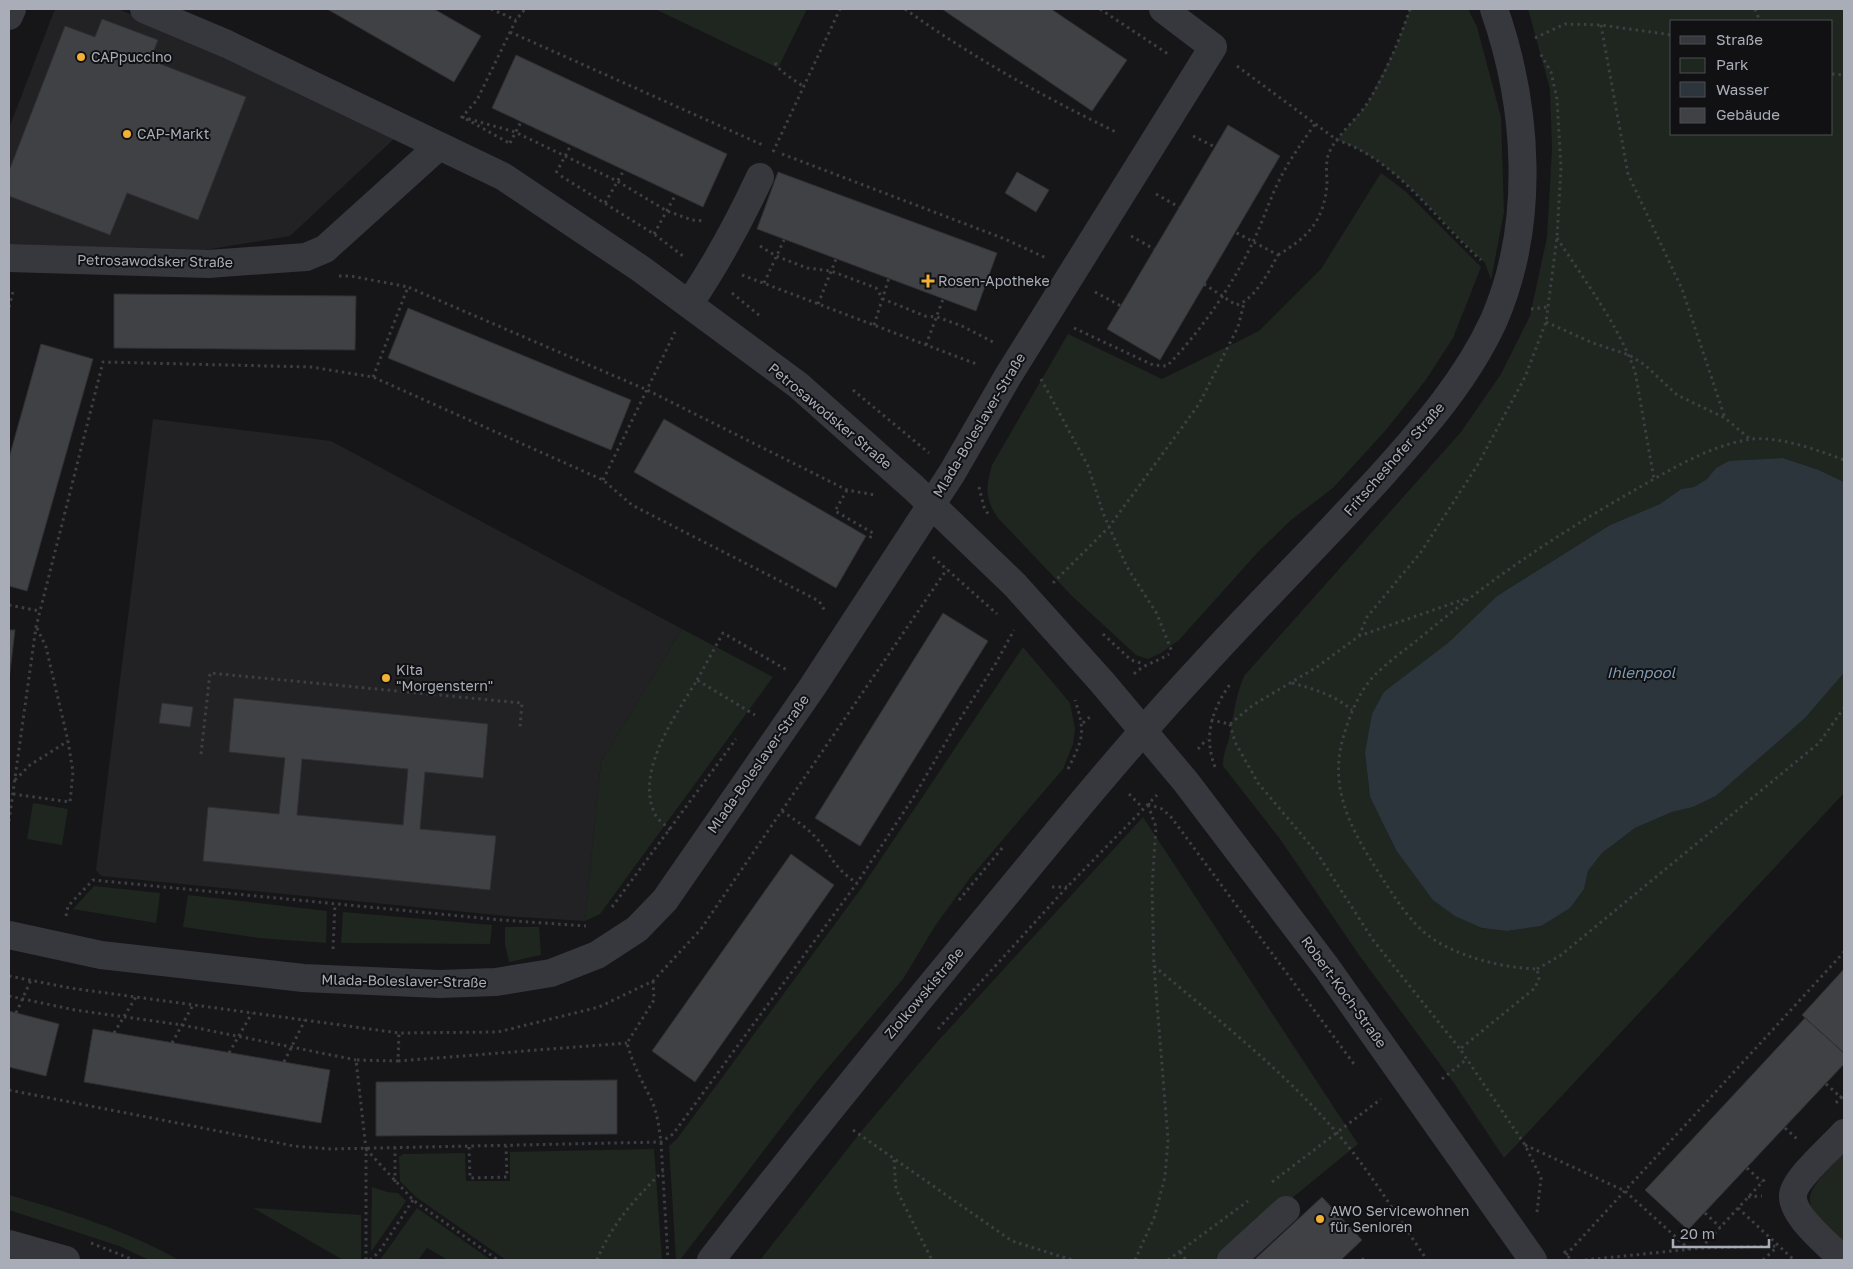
<svg xmlns="http://www.w3.org/2000/svg" width="1853" height="1269" font-family="'Golos Text',sans-serif">
  <style>
    .built { fill: #222225 }
    .green { fill: #1e261f; fill-rule: evenodd }
    .water { fill: #2c353c }
    .building { fill: #404145; stroke: #303034; fill-rule: evenodd }
    .lines { fill: none; stroke-linecap: round; stroke-linejoin: round }
    .path { stroke: #3d3f44; stroke-width: 3; stroke-dasharray: 2.5 4; stroke-linecap: butt }
    .minor { stroke: #37383d; stroke-width: 28 }
    .poi-dot { fill: #f2b134; stroke: #111113; stroke-width: 2 }
    .labels { text-anchor: middle; stroke-width: 4; stroke-linejoin: round; paint-order: stroke }
    .poi-label { font-size: 14px; fill: #a8adb8; stroke: #111113; text-anchor: start }
    .street-label { font-size: 14px; fill: #a8adb8; stroke: #111113 }
    .water-label { font-size: 15px; font-style: italic; fill: #7f9bb3; stroke: #111113 }
  </style>
  <rect width="100%" height="100%" fill="#161618"/>
  <path class="built" d="M 55,9 L 118,9 L 246,61 L 396,137 L 290,236 L 199,251 L 9,244 L 9,128 Z
    M 153,419 L 331,441 L 682,629 L 601,762 L 585,921 L 506,916 L 101,876 L 96,870 Z"/>
  <path class="green" d="M 655,9 L 807,9 L 778,68 Z
    M 1410,9 L 1468,9 L 1477,27 L 1501,117 L 1504,212 L 1491,280 L 1485,263 C 1437,221 1400,162 1337,140 L 1367,104 L 1396,47 Z
    M 1528,9 L 1844,9 L 1844,482 L 1819,470 L 1783,458 L 1716,468 L 1707,479 L 1694,487 L 1681,489 L 1660,504 L 1610,525 L 1497,596 L 1448,643 L 1365,753 L 1370,797 L 1396,850 L 1482,928 L 1507,931 L 1541,926 L 1584,889 L 1588,871 L 1602,853 L 1635,828 L 1672,812 L 1693,807 L 1716,796 L 1805,718 L 1844,673 L 1844,793 L 1504,1158 L 1454,1083 L 1359,955 L 1280,839 L 1223,766 C 1223,755 1226,749 1229,739 C 1234,716 1234,700 1244,676 L 1461,432 L 1501,374 L 1530,316 L 1547,237 L 1552,149 L 1550,89 ZM 1672,21 L 1832,21 L 1832,134 L 1672,134 Z
    M 1381,173 L 1405,191 L 1481,267 L 1453,338 L 1425,381 L 1385,431 L 1333,488 L 1291,520 L 1257,553 L 1179,640 L 1161,653 L 1148,659 L 1136,655 L 1071,595 L 998,518 C 984,498 986,487 992,465 L 1068,334 L 1162,379 L 1259,331 L 1321,269 Z
    M 682,629 L 773,677 L 600,914 L 585,921 L 601,762 Z
    M 1023,647 L 1070,703 L 1075,729 L 1073,744 L 1063,769 L 970,878 L 935,926 L 903,979 L 817,1081 L 680,1260 L 676,1260 L 669,1146 L 677,1139 L 860,890 Z
    M 33,803 L 68,809 L 62,845 L 27,839 Z
    M 1143,817 L 1358,1144 L 1216,1260 L 760,1260 L 864,1128 L 938,1041 Z
    M 94,886 L 160,893 L 156,923 L 73,909 Z
    M 188,895 L 327,911 L 326,943 L 259,938 L 183,927 Z
    M 343,912 L 492,925 L 490,944 L 341,943 Z
    M 505,927 L 539,927 L 541,955 L 509,962 L 505,944 Z
    M 654,1149 L 662,1260 L 506,1260 L 416,1197 L 400,1181 L 399,1157 L 403,1154 L 465,1153 L 466,1181 L 510,1181 L 510,1152 Z
    M 1844,1152 L 1844,1247 C 1799,1197 1798,1202 1844,1152 Z
    M 372,1187 L 387,1192 L 398,1193 L 406,1201 L 371,1252 Z
    M 9,1195 C 68,1212 125,1230 179,1260 L 149,1260 L 119,1246 L 9,1210 Z
    M 253,1208 L 361,1215 L 361,1259 L 343,1260 Z
    M 417,1208 L 491,1260 L 448,1260 L 427,1248 L 418,1260 L 380,1260 Z"/>
  <path class="water" d="M 1783,458 L 1819,470 L 1844,482 L 1844,673 L 1805,718 L 1716,796 L 1693,807 L 1672,812 L 1635,828 L 1602,853 L 1588,871 L 1584,889 L 1570,908 L 1541,926 L 1507,931 L 1482,928 L 1455,916 L 1433,900 L 1396,850 L 1370,797 L 1365,753 L 1372,714 L 1384,692 L 1448,643 L 1497,596 L 1610,525 L 1660,504 L 1681,489 L 1694,487 L 1707,479 L 1716,468 L 1729,461 Z"/>
  <path class="building" d="M 327,9 L 434,9 L 481,36 L 454,82 Z
    M 942,9 L 1051,9 L 1127,60 L 1092,111 Z
    M 102,19 L 158,40 L 150,60 L 246,97 L 198,220 L 127,193 L 110,235 L 9,196 L 9,171 L 65,26 L 95,37 Z
    M 516,55 L 727,154 L 703,207 L 492,108 Z
    M 1228,125 L 1280,156 L 1160,360 L 1107,329 Z
    M 778,172 L 997,253 L 976,311 L 757,229 Z
    M 1017,172 L 1049,190 L 1036,212 L 1005,193 Z
    M 114,294 L 356,296 L 355,350 L 114,348 Z
    M 408,308 L 631,400 L 611,450 L 388,358 Z
    M 41,344 L 93,359 L 27,591 L 9,586 L 9,458 Z
    M 664,419 L 866,536 L 836,588 L 634,472 Z
    M 943,613 L 988,641 L 860,846 L 815,818 Z
    M 9,630 L 15,630 L 9,680 Z
    M 234,698 L 488,724 L 483,778 L 425,772 L 420,829 L 496,836 L 490,890 L 203,861 L 208,807 L 279,814 L 285,758 L 229,752 ZM 302,759 L 408,769 L 403,825 L 297,815 Z
    M 162,703 L 193,707 L 190,727 L 159,723 Z
    M 791,854 L 834,885 L 695,1082 L 652,1051 Z
    M 1844,969 L 1844,1053 L 1802,1015 Z
    M 9,1011 L 59,1024 L 46,1076 L 9,1067 Z
    M 1805,1018 L 1844,1053 L 1844,1064 L 1688,1230 L 1645,1190 Z
    M 93,1029 L 330,1070 L 321,1123 L 84,1082 Z
    M 617,1080 L 617,1134 L 376,1136 L 376,1082 Z
    M 1322,1197 L 1362,1240 L 1341,1260 L 1254,1260 Z"/>
  <g class="lines">
    <path class="path" d="M 491,9 L 516,20
      M 905,9 C 972,57 1042,96 1116,132
      M 1100,9 L 1168,54
      M 1755,9 L 1760,21
      M 1601,25 L 1628,174 L 1682,289 L 1725,418
      M 510,32 L 765,146
      M 1535,38 L 1565,24 L 1601,25 L 1672,35
      M 775,63 L 781,71 L 804,87
      M 1237,66 L 1337,140 C 1399,161 1434,219 1481,260
      M 1832,74 L 1844,75
      M 462,117 L 515,132 L 617,181 L 667,211 L 692,220 L 705,221
      M 461,118 L 477,100 L 516,20 L 525,9
      M 466,119 L 509,143
      M 1193,136 L 1215,147
      M 510,143 L 521,122
      M 773,152 L 840,9
      M 782,154 L 1005,239 L 1046,258
      M 556,173 L 571,145
      M 561,176 L 654,234 L 683,256
      M 1156,194 L 1179,207
      M 605,203 L 624,170
      M 654,234 L 676,194
      M 1131,236 L 1154,249
      M 1557,238 C 1585,281 1617,323 1635,371 L 1654,479
      M 760,246 L 776,256 L 807,268 L 831,271 L 876,288 L 883,299 L 925,316 L 937,317 L 962,326 L 993,342
      M 1278,255 C 1308,237 1324,221 1327,184 C 1327,175 1325,162 1329,153 C 1337,134 1357,120 1368,102 C 1386,73 1399,41 1410,9
      M 742,275 L 979,365
      M 339,276 L 351,276 L 408,287
      M 764,283 L 784,240
      M 1204,284 L 1236,305 C 1255,300 1269,271 1278,255 L 1235,232
      M 1095,292 L 1121,306
      M 732,293 L 760,316
      M 818,304 L 836,259
      M 9,307 L 14,288
      M 1531,309 L 1548,307
      M 1546,322 L 1593,343 L 1629,355 L 1645,365 L 1677,395 L 1725,418 L 1750,439
      M 874,325 L 889,278
      M 1074,328 L 1153,365 L 1167,366 C 1201,331 1232,286 1253,242 C 1262,223 1268,204 1277,185 C 1287,163 1301,144 1315,124
      M 926,345 L 943,299
      M 373,377 L 408,287 L 647,390 L 847,490 L 875,495
      M 1041,379 L 1088,466 L 1103,513 L 1127,567 L 1157,614 L 1172,652
      M 853,390 L 929,453
      M 603,480 L 675,332
      M 979,487 L 984,507 L 988,514
      M 847,490 L 835,511 L 873,533 L 868,541
      M 933,557 L 997,614
      M 1053,583 L 1109,527 L 1199,404 L 1238,327 L 1244,303
      M 9,605 L 40,611
      M 1103,634 L 1131,660 L 1144,664
      M 1359,636 L 1367,617 L 1421,552 L 1477,466 L 1525,377 L 1546,322 L 1557,237 L 1561,168 L 1557,99 L 1551,72 L 1540,53
      M 1134,674 C 1144,664 1157,662 1169,654
      M 697,680 L 723,633 L 787,670
      M 1292,683 C 1314,689 1334,695 1352,710
      M 1211,720 L 1230,724 L 1253,705 L 1317,667 L 1359,636 L 1465,599
      M 1083,723 L 1092,715
      M 1230,724 L 1235,742 L 1258,783 L 1317,853 L 1373,940 L 1460,1049
      M 1198,749 L 1207,739
      M 201,754 L 210,673 L 522,703 L 520,727
      M 1215,767 C 1203,736 1212,709 1231,683
      M 1068,769 C 1083,738 1086,734 1075,700
      M 15,780 L 30,765 L 68,741
      M 13,794 L 70,802 L 73,772 L 68,741 L 46,647 L 37,628
      M 1129,794 L 1142,807
      M 1148,804 L 1162,809 L 1171,817 L 1354,1064
      M 1148,805 L 1156,827 L 1152,888 L 1154,966 C 1217,1019 1283,1070 1337,1133 C 1371,1172 1398,1218 1427,1260
      M 782,811 C 795,820 808,828 818,840 C 834,859 834,868 857,883
      M 9,821 L 36,627 L 103,362 L 311,367 L 373,377 L 603,480 L 632,505 L 819,601 L 825,611
      M 670,830 C 666,825 659,821 656,816 C 633,773 676,715 697,680 L 755,715
      M 1052,887 L 1067,887
      M 959,900 L 1003,847
      M 612,907 L 736,739
      M 66,916 L 68,906 L 93,880 L 501,920 L 586,926
      M 333,949 L 335,904
      M 1537,969 L 1561,955 L 1819,743 L 1844,708
      M 9,976 L 70,988 L 399,1033 L 498,1032 L 599,1007 L 653,981 L 701,929 L 947,569
      M 653,981 L 654,1000 L 627,1043 C 633,1065 640,1077 650,1097 C 657,1110 659,1127 661,1142 L 668,1260
      M 9,996 L 75,1010 L 182,1025 L 356,1060
      M 16,1013 L 31,980
      M 938,1029 L 1067,887 L 1157,795
      M 114,1033 L 136,997
      M 172,1043 L 193,1005
      M 229,1053 L 252,1013
      M 398,1061 L 627,1043
      M 284,1062 L 305,1020
      M 1442,1079 L 1467,1059
      M 1826,1084 L 1844,1100
      M 9,1090 L 294,1146 L 330,1149 L 661,1142 L 673,1134 L 857,883 L 913,798 L 953,730 L 996,663 L 1014,630
      M 1836,1103 L 1844,1093
      M 1785,1128 L 1797,1139
      M 853,1130 L 1012,1241 L 1072,1260
      M 1525,1145 L 1625,1191 L 1689,1249
      M 469,1147 L 470,1178 L 507,1177 L 506,1146
      M 366,1149 L 413,1200 L 498,1260
      M 894,1160 L 896,1189 L 932,1260
      M 1747,1168 L 1762,1182
      M 395,1182 L 395,1148
      M 1272,1182 L 1381,1099
      M 1748,1197 L 1762,1196
      M 1738,1208 L 1794,1260
      M 1537,1212 L 1541,1178 L 1525,1145 L 1460,1049 L 1535,988 L 1539,978 L 1537,969 C 1502,968 1453,956 1425,933 C 1409,919 1397,901 1386,884 C 1357,839 1327,794 1343,738 C 1349,717 1358,694 1372,678 C 1386,663 1405,650 1420,638 C 1489,580 1556,535 1633,491 C 1668,471 1707,447 1746,440 C 1774,434 1818,450 1844,460
      M 1705,1213 L 1720,1227
      M 91,1243 L 134,1260
      M 1701,1248 L 1765,1179
      M 1564,1251 L 1571,1260
      M 1180,1252 L 1186,1260
      M 1566,1255 L 1844,952
      M 366,1260 L 366,1149 L 356,1060 L 398,1061 L 399,1033
      M 370,1260 L 379,1252 L 413,1200
      M 597,1260 C 613,1222 634,1200 663,1171
      M 1135,1260 L 1154,1218 L 1165,1177 L 1168,1140 L 1154,966
      M 1168,1260 L 1248,1201
      M 1341,1260 L 1342,1260
      M 1362,1260 L 1367,1256
      M 1585,1260 L 1701,1248 L 1778,1246
      M 1763,1260 L 1777,1247"/>
    <path class="minor" d="M 144,9 L 227,44 L 504,177 L 641,269 L 798,385 L 914,488 L 1015,585 L 1102,682 L 1186,782 L 1327,968 L 1533,1260
      M 9,16 L 12,9
      M 9,258 L 208,264 L 306,257 L 325,249 L 439,146
      M 689,304 C 717,263 739,222 760,177
      M 9,935 L 101,955 L 303,978 L 439,984 L 496,982 L 551,973 L 597,955 L 637,929 L 665,900 L 813,686 L 952,473 L 1008,376 L 1213,47 L 1163,9
      M 9,1244 L 66,1260
      M 711,1260 C 806,1138 904,1017 1003,898 C 1067,820 1131,742 1200,668 C 1259,603 1322,541 1381,476 C 1424,428 1467,379 1494,320 C 1536,223 1528,106 1494,9
      M 1231,1260 L 1286,1210
      M 1844,1260 C 1830,1247 1791,1215 1793,1195 C 1794,1179 1833,1146 1844,1133"/>
  </g>
  <g class="poi-dot">
    <circle cx="81" cy="57" r="5"/>
    <circle cx="127" cy="134" r="5"/>
    <path d="M925.5 273.5h5v5h5v5h-5v5h-5v-5h-5v-5h5z"/>
    <circle cx="386" cy="678" r="5"/>
    <circle cx="1320" cy="1219" r="5"/>
  </g>
  <g class="labels">
    <g class="poi-label">
      <text x="91" y="62">CAPpuccino</text>
      <text x="137" y="139">CAP-Markt</text>
      <text x="938" y="286">Rosen-Apotheke</text>
      <text x="396" y="675">Kita<tspan x="396" dy="16">"Morgenstern"</tspan></text>
      <text x="1330" y="1216">AWO Servicewohnen<tspan x="1330" dy="16">für Senioren</tspan></text>
    </g>
    <g class="street-label">
      <text transform="translate(155 261) rotate(1)" y="5">Petrosawodsker Straße</text>
      <text transform="translate(830 416) rotate(40)" y="5">Petrosawodsker Straße</text>
      <text transform="translate(979 425) rotate(-59)" y="5">Mlada-Boleslaver-Straße</text>
      <text transform="translate(1394 459) rotate(-49)" y="5">Fritscheshofer Straße</text>
      <text transform="translate(758 764) rotate(-55)" y="5">Mlada-Boleslaver-Straße</text>
      <text transform="translate(404 981) rotate(1)" y="5">Mlada-Boleslaver-Straße</text>
      <text transform="translate(1344 992) rotate(54)" y="5">Robert-Koch-Straße</text>
      <text transform="translate(924 993) rotate(-50)" y="5">Ziolkowskistraße</text>
    </g>
    <g class="water-label">
      <text x="1641" y="678">Ihlenpool</text>
    </g>
  </g>
  <rect width="1853" height="1269" fill="none" stroke="#a8adb8" stroke-width="20"/>
  <rect x="1670" y="20" width="162" height="115" fill="#111113" stroke="#4d4f55"/>
  <rect x="1680" y="36" width="25" height="8" fill="#37383d" stroke="#4d4f55"/>
  <text x="1716" y="45" font-size="15" fill="#a8adb8">Straße</text>
  <rect x="1680" y="58" width="25" height="15" fill="#1e261f" stroke="#4d4f55"/>
  <text x="1716" y="70" font-size="15" fill="#a8adb8">Park</text>
  <rect x="1680" y="82" width="25" height="15" fill="#2c353c" stroke="#4d4f55"/>
  <text x="1716" y="95" font-size="15" fill="#a8adb8">Wasser</text>
  <rect x="1680" y="108" width="25" height="15" fill="#404145" stroke="#4d4f55"/>
  <text x="1716" y="120" font-size="15" fill="#a8adb8">Gebäude</text>
  <path d="M1673 1239v8h96v-8" fill="none" stroke="#a8adb8" stroke-width="2.5"/>
  <text x="1680" y="1239" font-size="15" fill="#a8adb8" stroke="#111113" stroke-width="4" paint-order="stroke">20 m</text>
</svg>
